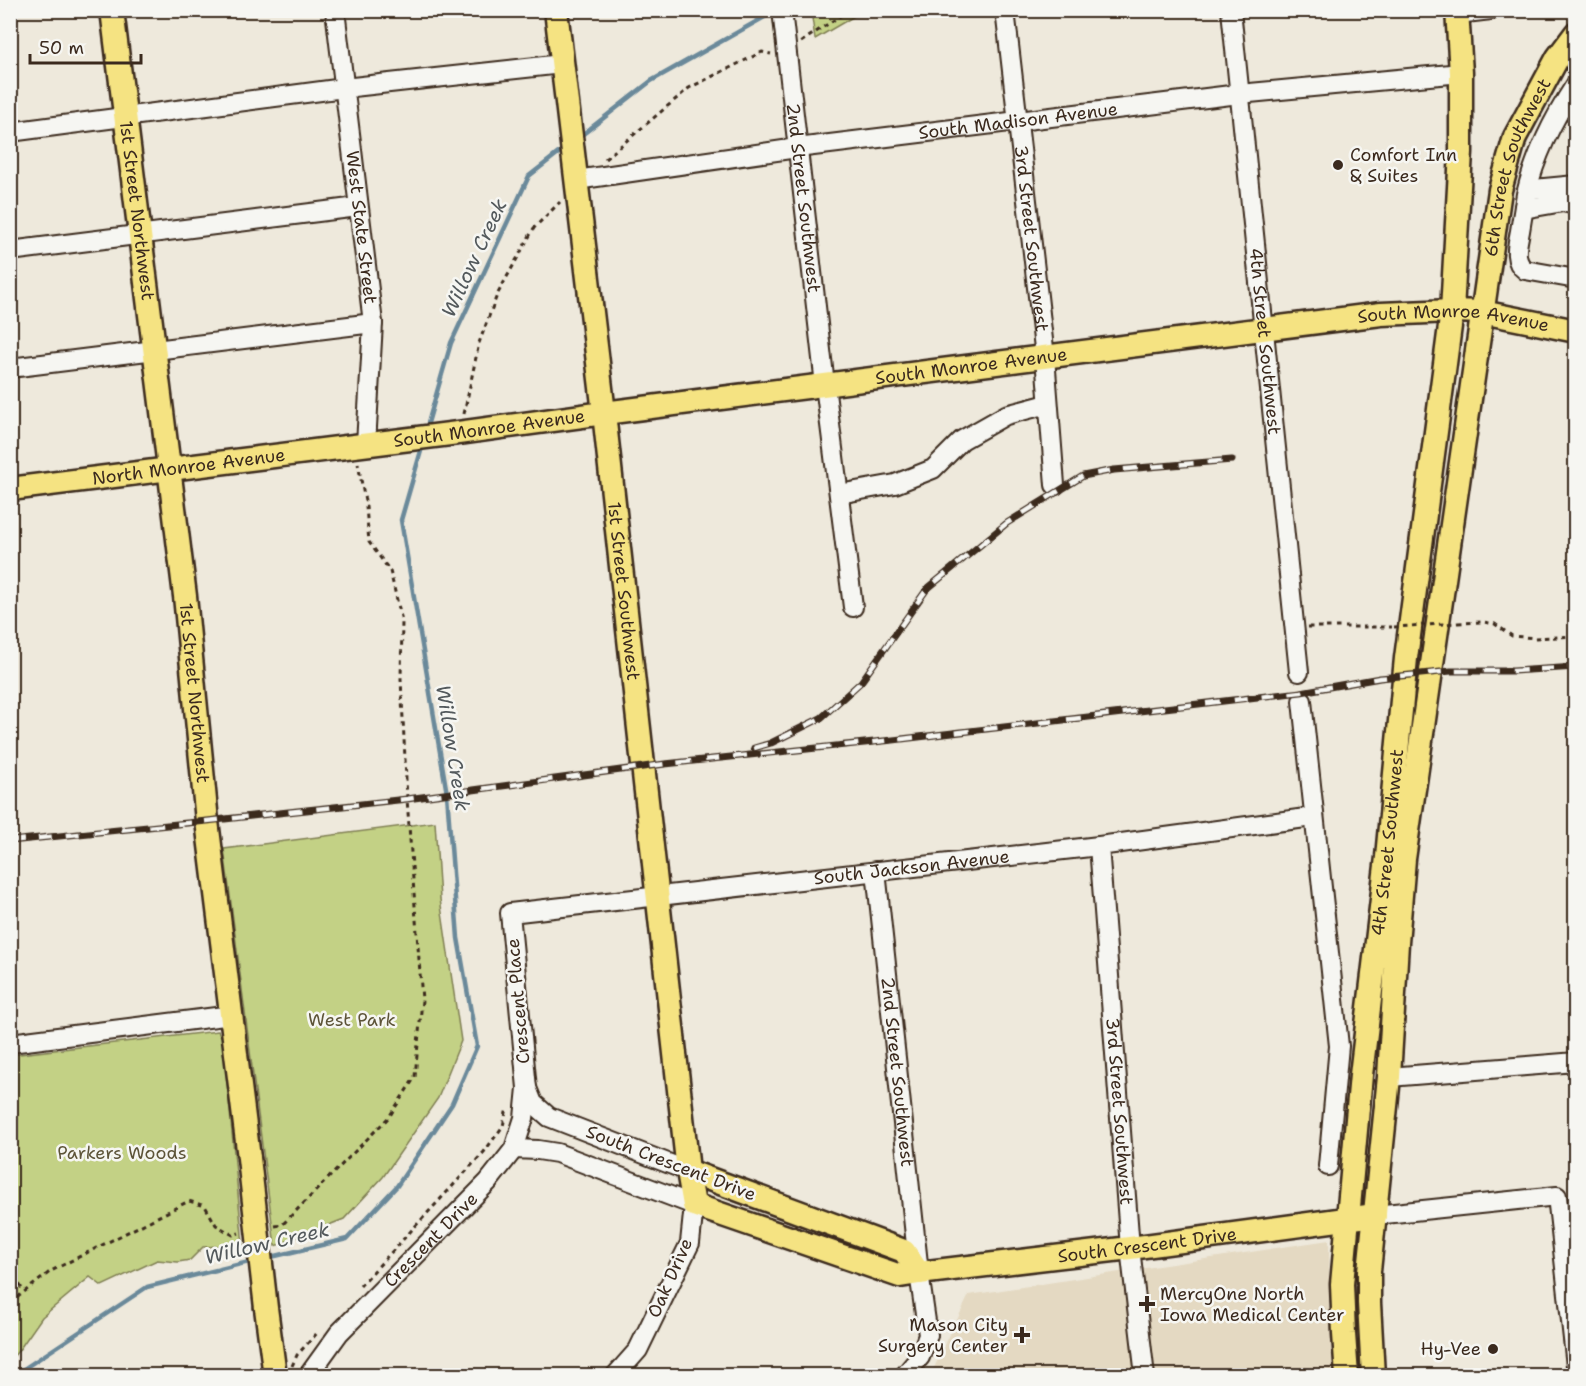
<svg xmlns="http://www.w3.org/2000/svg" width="1586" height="1386" font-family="'Shantell Sans',sans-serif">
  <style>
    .built { fill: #e4d9c2 }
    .green { fill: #c3d185; stroke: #7f7e52; stroke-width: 1.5 }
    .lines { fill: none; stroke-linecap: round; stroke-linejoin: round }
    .stream { stroke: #6b899a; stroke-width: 4.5 }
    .minor-casing { stroke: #3b2a1e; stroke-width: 22 }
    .major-casing { stroke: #3b2a1e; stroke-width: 27 }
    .path { stroke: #3b2a1e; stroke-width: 3; stroke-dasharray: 4.5 4.5; stroke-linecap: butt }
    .minor { stroke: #f6f6f2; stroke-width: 18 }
    .major { stroke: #f5e382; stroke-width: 22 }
    .rail-casing { stroke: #3b2a1e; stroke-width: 7 }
    .rail { stroke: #f6f6f2; stroke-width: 4.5; stroke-dasharray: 14; stroke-linecap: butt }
    .major-bridge-casing { stroke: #3b2a1e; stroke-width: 27; stroke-linecap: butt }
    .path-bridge { stroke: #3b2a1e; stroke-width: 3; stroke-dasharray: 4.5 4.5; stroke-linecap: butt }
    .major-bridge { stroke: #f5e382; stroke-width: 22 }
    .poi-dot { fill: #3b2a1e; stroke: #f6f6f2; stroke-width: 2 }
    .labels { text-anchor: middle; stroke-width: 5; stroke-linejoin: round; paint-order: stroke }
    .street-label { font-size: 18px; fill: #3b2a1e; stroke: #f6f6f2 }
    .poi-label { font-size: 18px; fill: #3b2a1e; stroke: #f6f6f2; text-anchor: start }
    .park-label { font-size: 18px; fill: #5d5438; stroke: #f6f6f2 }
    .water-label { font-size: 20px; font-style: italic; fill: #53595c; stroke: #f6f6f2 }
  </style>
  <rect width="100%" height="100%" fill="#eee9dc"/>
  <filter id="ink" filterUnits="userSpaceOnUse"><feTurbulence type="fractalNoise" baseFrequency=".0167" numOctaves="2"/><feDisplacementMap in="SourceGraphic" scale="12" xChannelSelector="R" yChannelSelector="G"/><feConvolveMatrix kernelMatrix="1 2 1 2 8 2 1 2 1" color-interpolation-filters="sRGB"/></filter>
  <g filter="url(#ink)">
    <path class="built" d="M 1329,1240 L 1330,1313 L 1337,1375 L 930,1376 L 969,1295 Z"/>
    <path class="green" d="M 811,10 L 863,10 L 863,11 L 815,39 Z
      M 435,822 L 440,899 L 461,1041 L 438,1098 L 383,1177 L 344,1219 L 275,1246 L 224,849 Z
      M 218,1031 L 223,1040 L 243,1245 L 203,1247 L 190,1260 L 178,1262 L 157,1260 L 102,1286 L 90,1277 L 42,1317 L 19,1350 L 11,1359 L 11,1055 Z"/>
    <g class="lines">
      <path class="stream" d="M 578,138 L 651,81 L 777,10
        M 426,430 L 451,343 L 529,176 L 566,147
        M 267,1258 L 347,1239 L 397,1186 L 452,1104 L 477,1046 L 458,938 L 447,794 L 401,520 L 423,444
        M 13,1376 L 147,1287 L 253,1261"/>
      <g class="minor-casing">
        <g id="minor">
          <path id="s1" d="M 335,10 L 373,323 L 366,444"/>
          <path id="s2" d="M 782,10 L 825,385 L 853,607"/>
          <path id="s3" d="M 1005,10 L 1045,357 L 1055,485"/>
          <path id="s4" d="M 1231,10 L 1299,672"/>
          <path d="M 1457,14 L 1491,10"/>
          <path d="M 1576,84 C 1555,116 1535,156 1526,194 C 1524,206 1522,219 1520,231 C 1518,243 1512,261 1525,270 L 1576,279"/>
          <path d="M 10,132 L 344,88 L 562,64"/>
          <path id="s5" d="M 576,180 L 797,148 L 1239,94 L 1461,73"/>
          <path d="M 1529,187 L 1534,189 L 1576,185"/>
          <path d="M 1524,207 L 1529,208 L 1563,202 L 1576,205"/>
          <path d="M 10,251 L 358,207"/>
          <path d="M 10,368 L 373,323"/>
          <path d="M 839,494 L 895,484 L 933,469 L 962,440 L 1006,415 L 1048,404"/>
          <path d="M 1302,701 L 1339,1046 L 1328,1166"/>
          <path id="s6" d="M 1099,846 L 1130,1248 L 1145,1376"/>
          <path id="s7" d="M 876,871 L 919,1273 L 928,1335 L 920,1357 L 904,1376"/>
          <path d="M 10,1043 L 232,1015"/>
          <path d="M 1389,1077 L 1576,1062"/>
          <path d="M 527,1088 L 533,1103 L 549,1117 L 688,1171"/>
          <path d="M 514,1149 L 538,1150 L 557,1153 L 694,1205 L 690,1243 L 638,1350 L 615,1376"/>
          <path d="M 1375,1215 L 1557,1196 L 1576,1366"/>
          <path id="s8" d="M 308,1376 L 339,1333 L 488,1182 L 514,1149 L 524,1118 L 527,1088 L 510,913 L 1099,846 L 1313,817"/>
        </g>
      </g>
      <g class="major-casing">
        <g id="major">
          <path id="s9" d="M 112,10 L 185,596 L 207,821 L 249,1158"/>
          <path id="s10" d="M 556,10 L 604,413 L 688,1171 L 694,1205 L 900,1276 L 919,1273 L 1130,1248 L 1375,1215"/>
          <path id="s11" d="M 10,489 L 458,433 L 604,413 L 1381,314 L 1452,311 L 1482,312 L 1576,331"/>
          <path d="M 688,1171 L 904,1251 L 919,1273"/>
          <path d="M 266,1308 L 275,1376"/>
          <path id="s12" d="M 1347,1376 L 1344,1334 L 1342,1284 L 1361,1075 L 1387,857 L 1406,658 L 1452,311 L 1461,152 L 1461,73 L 1457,10"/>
          <path id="s13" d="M 1373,1376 L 1369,1303 L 1369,1271 L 1389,1077 L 1397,943 L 1404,859 L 1500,190 L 1515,137 L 1558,57 L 1576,33"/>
        </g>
      </g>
      <path class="path" d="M 801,42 L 849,10
        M 605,159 L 689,88 L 762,52 L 771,54
        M 464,414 L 479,343 L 497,295 L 534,228 L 560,202
        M 1458,623 L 1483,622 L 1495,624 L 1512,636 L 1535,638 L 1576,636
        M 1308,627 L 1392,627
        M 275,1226 L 282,1225 L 389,1117 L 415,1077 L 422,1000 L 407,799 L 401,679 L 402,621 L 390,571 L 369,542 L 366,507 L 358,463
        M 10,1269 L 24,1292
        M 360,1286 L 484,1152 L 503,1126 L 507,1108
        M 10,1303 L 51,1271 L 189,1201 L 205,1206 L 216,1225 L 233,1235 L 239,1233
        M 292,1366 L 297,1355 L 319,1331"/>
      <use href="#minor" class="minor"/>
      <use href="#major" class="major"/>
      <g class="rail-casing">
        <path id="rail" d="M 754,748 L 771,743 L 821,718 L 861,682 L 927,589 L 1007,523 L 1083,476 L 1114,470 L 1232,460
          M 10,841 L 207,821 L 407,799 L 665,764 L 893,740 L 1301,692 L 1380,678 L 1451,671 L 1513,671 L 1576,667"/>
      </g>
      <use href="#rail" class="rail"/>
      <g class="major-bridge-casing">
        <path id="major-bridge" d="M 249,1158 L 266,1308"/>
      </g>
      <path class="path-bridge" d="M 1394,627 L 1458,623"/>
      <use href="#major-bridge" class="major-bridge"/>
    </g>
  </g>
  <g class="poi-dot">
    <circle cx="1338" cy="165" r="6"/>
    <path d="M1144 1295h6v6h6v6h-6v6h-6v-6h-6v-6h6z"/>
    <path d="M1019 1326h6v6h6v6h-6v6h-6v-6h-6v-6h6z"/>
    <circle cx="1493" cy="1349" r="6"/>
  </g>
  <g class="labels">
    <g class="street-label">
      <text dy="6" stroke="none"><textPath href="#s5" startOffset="446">South Madison Avenue</textPath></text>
      <text dy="6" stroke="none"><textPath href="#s13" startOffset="1221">6th Street Southwest</textPath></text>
      <text dy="6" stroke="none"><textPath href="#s2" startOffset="189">2nd Street Southwest</textPath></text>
      <text dy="6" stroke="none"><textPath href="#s9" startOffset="202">1st Street Northwest</textPath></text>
      <text dy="6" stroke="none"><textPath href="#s1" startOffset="219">West State Street</textPath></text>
      <text dy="6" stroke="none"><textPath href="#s3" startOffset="230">3rd Street Southwest</textPath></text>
      <text dy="6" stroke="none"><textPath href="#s11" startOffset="1455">South Monroe Avenue</textPath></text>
      <text dy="6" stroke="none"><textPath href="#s4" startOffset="333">4th Street Southwest</textPath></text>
      <text dy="6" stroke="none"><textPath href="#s11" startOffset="969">South Monroe Avenue</textPath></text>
      <text dy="6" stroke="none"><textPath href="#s11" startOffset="483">South Monroe Avenue</textPath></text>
      <text dy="6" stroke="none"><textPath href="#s11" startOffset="180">North Monroe Avenue</textPath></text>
      <text dy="6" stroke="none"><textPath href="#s10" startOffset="585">1st Street Southwest</textPath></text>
      <text dy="6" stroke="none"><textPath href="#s9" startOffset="688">1st Street Northwest</textPath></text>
      <text dy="6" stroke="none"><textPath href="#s12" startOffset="536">4th Street Southwest</textPath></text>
      <text dy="6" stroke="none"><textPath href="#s8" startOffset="950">South Jackson Avenue</textPath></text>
      <text transform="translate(518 1001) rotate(-95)" y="6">Crescent Place</text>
      <text dy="6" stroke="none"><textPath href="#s7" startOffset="202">2nd Street Southwest</textPath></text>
      <text dy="6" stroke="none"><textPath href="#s6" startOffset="266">3rd Street Southwest</textPath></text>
      <text transform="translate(671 1163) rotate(21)" y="6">South Crescent Drive</text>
      <text dy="6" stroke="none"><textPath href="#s8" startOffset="184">Crescent Drive</textPath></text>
      <text dy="6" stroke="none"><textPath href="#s10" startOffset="1670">South Crescent Drive</textPath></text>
      <text transform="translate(670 1278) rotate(-66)" y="6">Oak Drive</text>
    </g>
    <g class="poi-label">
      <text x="1350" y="161">Comfort Inn<tspan x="1350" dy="21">&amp; Suites</tspan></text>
      <text x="1160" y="1300">MercyOne North<tspan x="1160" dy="21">Iowa Medical Center</tspan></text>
      <text x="1008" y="1331" text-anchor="end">Mason City<tspan x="1008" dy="21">Surgery Center</tspan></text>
      <text x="1481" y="1355" text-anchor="end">Hy-Vee</text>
    </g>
    <g class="park-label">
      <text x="352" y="1026">West Park</text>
      <text x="122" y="1159">Parkers Woods</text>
    </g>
    <g class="water-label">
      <text transform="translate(474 258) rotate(-65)" y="7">Willow Creek</text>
      <text transform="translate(453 748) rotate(81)" y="7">Willow Creek</text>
      <text transform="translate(267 1243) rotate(-13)" y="7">Willow Creek</text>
    </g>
  </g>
  <rect width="1586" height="1386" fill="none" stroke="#f6f6f2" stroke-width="36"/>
  <rect x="18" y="18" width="1550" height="1350" fill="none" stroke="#3b2a1e" stroke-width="2" filter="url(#ink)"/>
  <path d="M30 54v9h111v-9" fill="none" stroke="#3b2a1e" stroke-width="3"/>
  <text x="39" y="54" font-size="18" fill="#3b2a1e" stroke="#f6f6f2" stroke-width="4.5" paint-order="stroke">50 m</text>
</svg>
